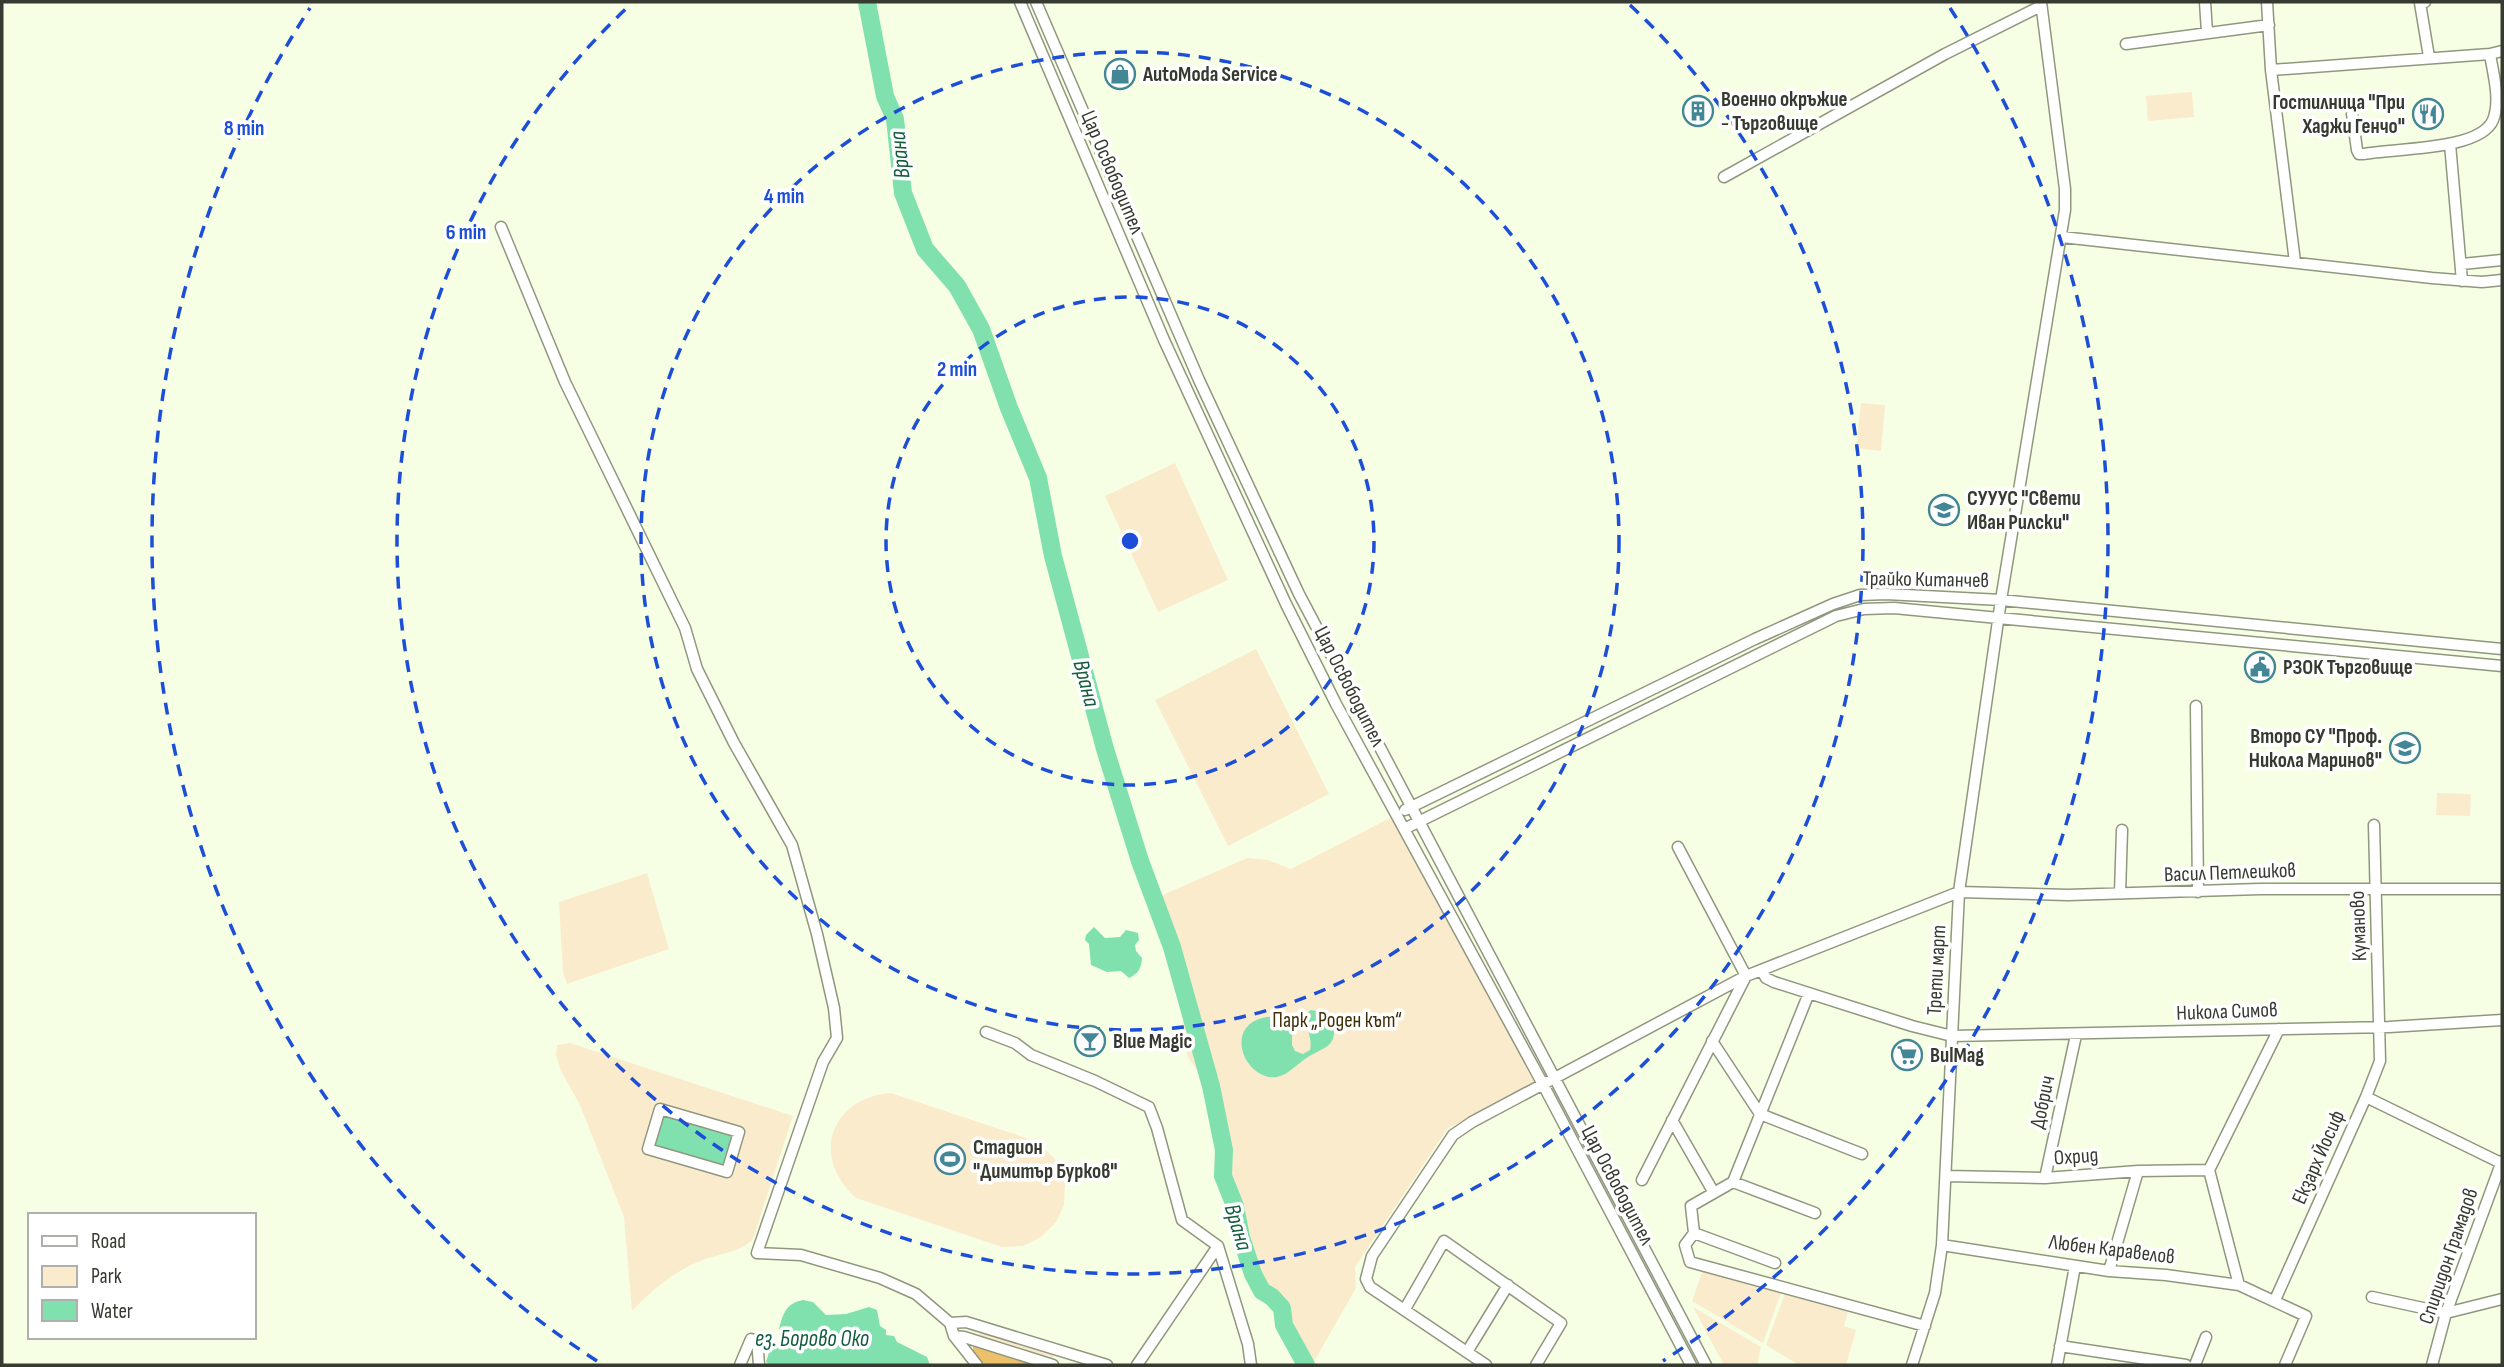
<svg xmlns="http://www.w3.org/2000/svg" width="2504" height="1367" font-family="'Sofia Sans Condensed',sans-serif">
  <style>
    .green { fill: #fbebcd }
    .forest { fill: #edc169 }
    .water { fill: #81e1ae }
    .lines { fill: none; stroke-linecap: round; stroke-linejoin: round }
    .river { stroke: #81e1ae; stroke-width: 18 }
    .minor-casing { stroke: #90977f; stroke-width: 13 }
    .minor { stroke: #fff; stroke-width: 10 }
    .ring { fill: none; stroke: #1d4ed8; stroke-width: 3.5; stroke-dasharray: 12 9 }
    .labels { text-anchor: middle; stroke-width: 7; stroke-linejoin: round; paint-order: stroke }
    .poi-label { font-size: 21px; font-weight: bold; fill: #373a30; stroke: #fff; text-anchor: start }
    .street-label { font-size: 21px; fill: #373a30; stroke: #fff }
    .park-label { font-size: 21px; fill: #412f07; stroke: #fff }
    .water-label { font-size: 23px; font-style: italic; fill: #135d3d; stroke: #fff }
    .centre { fill: #1d4ed8; stroke: #fff; stroke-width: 3.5 }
    .ring-label { font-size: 21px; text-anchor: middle; font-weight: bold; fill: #1d4ed8; stroke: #fff; stroke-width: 7; stroke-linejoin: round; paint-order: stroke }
  </style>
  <rect width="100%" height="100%" fill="#f6ffe4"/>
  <path class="green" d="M 2192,92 L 2194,117 L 2148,121 L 2146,96 Z
    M 1861,403 L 1885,405 L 1881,451 L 1856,448 Z
    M 1175,463 L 1228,580 L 1158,612 L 1105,496 Z
    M 1256,649 L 1329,794 L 1228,846 L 1155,700 Z
    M 2437,793 L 2471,794 L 2470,816 L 2436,815 Z
    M 1392,817 L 1538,1084 L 1448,1128 L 1355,1267 L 1356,1288 L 1312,1365 L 1308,1365 L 1253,1266 L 1238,1228 L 1227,1174 L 1226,1125 L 1202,1078 L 1188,1057 L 1182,1030 L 1185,1007 L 1158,897 L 1247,858 L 1268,860 L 1291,869 Z
    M 647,873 L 669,949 L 567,984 L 563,972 L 559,902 Z
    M 570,1043 L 793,1116 L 753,1239 C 739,1253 721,1253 703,1260 C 674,1271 653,1289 632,1311 L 624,1217 L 580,1105 L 561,1071 L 556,1055 L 557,1045 Z
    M 891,1093 L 1038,1142 L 1054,1158 L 1062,1173 L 1065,1183 L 1064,1205 L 1056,1222 L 1041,1237 L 1023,1246 L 1002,1247 L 856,1198 C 810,1157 830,1098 891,1093 Z
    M 1703,1269 L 1782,1290 L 1763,1343 L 1692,1301 Z
    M 1786,1291 L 1848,1312 L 1844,1326 L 1856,1330 L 1846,1365 L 1799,1365 L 1766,1345 Z
    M 1693,1307 L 1761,1347 L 1757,1365 L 1724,1365 Z
    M 980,1330 L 1055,1353 L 1052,1362 L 978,1337 Z"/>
  <path class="forest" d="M 973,1345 L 1038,1365 L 985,1365 L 973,1351 Z"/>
  <path class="water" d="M 1094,927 L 1105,938 L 1120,937 L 1126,930 L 1138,933 L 1139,940 L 1135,945 L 1136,951 L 1142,958 C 1141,969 1139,973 1129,978 L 1121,971 L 1107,972 L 1091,965 L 1089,944 L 1085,940 L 1086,935 Z
    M 1311,1010 L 1321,1012 L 1334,1023 C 1336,1048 1326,1046 1308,1057 C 1298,1063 1288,1075 1277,1077 C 1246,1081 1223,1029 1262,1018 C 1272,1016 1284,1016 1292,1023 L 1292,1045 L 1295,1051 L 1303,1054 L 1310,1050 C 1313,1038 1305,1027 1305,1015 Z
    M 661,1112 L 736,1133 L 726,1169 L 651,1147 Z
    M 803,1300 L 813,1302 L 826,1315 L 846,1314 L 869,1307 L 877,1310 L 880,1326 L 886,1330 L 886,1335 L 894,1336 L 897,1342 L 927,1357 L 930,1365 L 769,1365 L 766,1362 L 771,1346 L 780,1342 L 785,1334 L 779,1329 C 783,1314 786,1303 803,1300 Z"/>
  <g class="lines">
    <path class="river" d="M 867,2 L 885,96 L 895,119 L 903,193 L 925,249 L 957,286 L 981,329 L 1009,408 L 1038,478 L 1053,556 L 1105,749 L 1140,861 L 1172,947 L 1211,1086 L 1224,1150 L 1223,1176 L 1235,1206 L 1241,1237 L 1253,1274 L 1262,1291 L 1272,1297 L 1282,1308 L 1284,1325 L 1306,1365"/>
    <g class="minor-casing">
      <path id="minor" d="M 1020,2 L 1164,340 L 1286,604 L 1336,704 L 1539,1077 L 1691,1365
        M 1036,2 L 1199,380 L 1299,594 L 1706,1365
        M 2205,2 L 2207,32
        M 2267,2 L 2271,70 L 2295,262
        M 2425,2 L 2420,3 L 2429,57
        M 2126,44 L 2269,25
        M 2271,70 L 2490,54 L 2502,51
        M 2352,114 L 2357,150 L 2359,154 L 2364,154 C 2393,148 2480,151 2493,120 C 2501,100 2493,74 2490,54
        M 2450,144 L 2462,281
        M 1724,177 L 1945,54 L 2041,6
        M 501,227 L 565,382 L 685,628 L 697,669 L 734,743 L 792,845 L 817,934 L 834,1008 L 837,1038 L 823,1062 L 757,1253 L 801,1255 L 880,1278 L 916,1294 L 950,1323 L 954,1336 L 977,1365
        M 2062,237 L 2432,278 L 2482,282 L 2502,280
        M 2462,264 L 2502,260
        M 2196,706 L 2198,892
        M 1405,810 L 1755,639 L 1833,604 L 1860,595 L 1886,594 L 2001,600 L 2502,649
        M 1404,829 L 1836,616 L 1864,609 L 1894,608 L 2502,666
        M 2120,893 L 2122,830
        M 1762,971 L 1766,978 L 1774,982 L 1912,1026 L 1952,1036 L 2389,1027 L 2502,1020
        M 1809,993 L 1733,1182 L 1691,1206 L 1694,1233 L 1685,1245 L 1690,1262 L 1925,1326
        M 986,1032 L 1015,1043 L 1031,1055 L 1095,1081 L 1149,1107 L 1157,1128 L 1182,1220 L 1218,1246 L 1248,1344 L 1251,1365
        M 1712,1041 L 1760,1114 L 1862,1154
        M 2366,1097 L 2501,1163
        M 660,1109 L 739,1132 L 727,1172 L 648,1149 Z
        M 1672,1120 L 1714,1193
        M 1946,1176 L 2045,1178 L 2138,1171 L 2209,1170
        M 2045,1178 L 2076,1035
        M 1642,1180 L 1746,976 L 1678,847
        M 1733,1182 L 1815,1213
        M 1694,1233 L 1775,1263
        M 1942,1245 L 2109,1271 L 2166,1275 L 2239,1285 L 2306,1316 L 2285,1365
        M 2109,1271 L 2138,1171
        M 2239,1285 L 2209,1170 L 2279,1029
        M 2372,1297 L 2446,1313 L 2502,1299
        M 2275,1300 L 2366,1097 L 2380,1061 L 2374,825
        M 1405,1309 L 1444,1241 L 1561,1323 L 1536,1365
        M 950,1323 L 966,1322 L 1107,1365
        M 954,1336 L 964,1337 L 1053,1365
        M 757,1339 L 759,1365
        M 2060,1346 L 2186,1365
        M 1467,1352 L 1508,1285
        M 740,1365 L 751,1339
        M 1137,1365 L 1218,1246
        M 1486,1365 L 1370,1287 L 1366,1279 L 1372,1256 L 1453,1135 L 1472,1122 L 1746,976 L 1959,892 L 2068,895 L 2260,889 L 2502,889
        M 1912,1365 L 1935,1293 L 1942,1245 L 1959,892 L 2001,600 L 2065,210 L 2065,189 L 2041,2
        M 2057,1365 L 2075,1266
        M 2195,1365 L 2206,1337
        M 2432,1365 L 2446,1313 L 2502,1161"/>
    </g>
    <use href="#minor" class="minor"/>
  </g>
  <g class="ring">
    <circle cx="1130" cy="541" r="244"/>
    <circle cx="1130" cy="541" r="489"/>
    <path d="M1630 5A733 733 0 1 1 630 5"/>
    <path d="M597 1361A978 978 0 0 1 310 8M1950 8A978 978 0 0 1 1663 1361"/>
  </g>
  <defs>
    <g id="shop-ring" transform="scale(1.575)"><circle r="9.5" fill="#fff" stroke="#438696" stroke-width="1.5"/><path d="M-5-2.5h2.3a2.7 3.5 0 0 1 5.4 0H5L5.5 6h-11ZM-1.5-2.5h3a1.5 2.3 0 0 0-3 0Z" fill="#438696"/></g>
    <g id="building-ring" transform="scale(1.575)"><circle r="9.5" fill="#fff" stroke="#438696" stroke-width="1.5"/><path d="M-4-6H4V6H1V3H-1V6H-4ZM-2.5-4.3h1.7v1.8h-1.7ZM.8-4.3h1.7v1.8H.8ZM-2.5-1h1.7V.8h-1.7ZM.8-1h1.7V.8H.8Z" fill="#438696"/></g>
    <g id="restaurant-ring" transform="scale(1.575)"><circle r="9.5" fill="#fff" stroke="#438696" stroke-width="1.5"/><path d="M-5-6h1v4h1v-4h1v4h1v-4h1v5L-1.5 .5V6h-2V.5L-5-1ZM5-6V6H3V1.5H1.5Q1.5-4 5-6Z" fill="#438696"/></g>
    <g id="school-ring" transform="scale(1.575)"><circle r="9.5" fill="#fff" stroke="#438696" stroke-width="1.5"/><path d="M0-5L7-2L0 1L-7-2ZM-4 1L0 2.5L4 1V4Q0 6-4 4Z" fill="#438696"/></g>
    <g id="civic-ring" transform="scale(1.575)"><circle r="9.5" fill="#fff" stroke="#438696" stroke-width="1.5"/><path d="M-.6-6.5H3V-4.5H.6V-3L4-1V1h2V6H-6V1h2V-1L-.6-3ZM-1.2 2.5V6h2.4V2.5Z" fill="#438696"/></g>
    <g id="bar-ring" transform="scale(1.575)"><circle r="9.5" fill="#fff" stroke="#438696" stroke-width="1.5"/><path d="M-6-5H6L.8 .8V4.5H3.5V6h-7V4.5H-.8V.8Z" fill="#438696"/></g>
    <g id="supermarket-ring" transform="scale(1.575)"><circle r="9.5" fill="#fff" stroke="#438696" stroke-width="1.5"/><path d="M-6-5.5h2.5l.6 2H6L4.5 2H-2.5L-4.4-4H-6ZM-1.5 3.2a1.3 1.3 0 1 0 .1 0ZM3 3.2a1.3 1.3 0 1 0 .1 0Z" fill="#438696"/></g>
    <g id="stadium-ring" transform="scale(1.575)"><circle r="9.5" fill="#fff" stroke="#438696" stroke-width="1.5"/><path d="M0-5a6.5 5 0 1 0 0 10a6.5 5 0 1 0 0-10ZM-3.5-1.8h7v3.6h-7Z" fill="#438696"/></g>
  </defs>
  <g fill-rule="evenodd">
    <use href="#shop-ring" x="1120" y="74"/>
    <use href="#building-ring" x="1698" y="111"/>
    <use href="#restaurant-ring" x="2428" y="114"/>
    <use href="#school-ring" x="1944" y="510"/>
    <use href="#civic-ring" x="2260" y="667"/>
    <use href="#school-ring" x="2405" y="748"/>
    <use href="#bar-ring" x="1090" y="1041"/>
    <use href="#supermarket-ring" x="1907" y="1055"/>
    <use href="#stadium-ring" x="950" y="1159"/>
  </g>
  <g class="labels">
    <g class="poi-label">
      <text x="1143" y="81">AutoModa Service</text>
      <text x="1721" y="106">Военно окръжие<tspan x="1721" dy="24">- Търговище</tspan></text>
      <text x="2405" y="109" text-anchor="end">Гостилница "При<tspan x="2405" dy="24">Хаджи Генчо"</tspan></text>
      <text x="1967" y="505">СУУУС "Свети<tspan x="1967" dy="24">Иван Рилски"</tspan></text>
      <text x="2283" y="674">РЗОК Търговище</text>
      <text x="2382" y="743" text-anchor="end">Второ СУ "Проф.<tspan x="2382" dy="24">Никола Маринов"</tspan></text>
      <text x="1113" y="1048">Blue Magic</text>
      <text x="1930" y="1062">BulMag</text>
      <text x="973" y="1154">Стадион<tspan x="973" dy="24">"Димитър Бурков"</tspan></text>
    </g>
    <g class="street-label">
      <text transform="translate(1113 172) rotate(67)" y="7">Цар Освободител</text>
      <text transform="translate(1926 579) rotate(1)" y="7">Трайко Китанчев</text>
      <text transform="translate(1350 686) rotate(63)" y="7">Цар Освободител</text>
      <text transform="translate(2230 872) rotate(-2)" y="7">Васил Петлешков</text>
      <text transform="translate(2358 926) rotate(-92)" y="7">Куманово</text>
      <text transform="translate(1936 970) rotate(-87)" y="7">Трети март</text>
      <text transform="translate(2227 1011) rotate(-2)" y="7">Никола Симов</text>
      <text transform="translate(2042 1102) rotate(-78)" y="7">Добрич</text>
      <text transform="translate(2076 1156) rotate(-4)" y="7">Охрид</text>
      <text transform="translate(2318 1157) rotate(-66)" y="7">Екзарх Йосиф</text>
      <text transform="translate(1618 1185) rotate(62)" y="7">Цар Освободител</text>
      <text transform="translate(2112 1249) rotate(7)" y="7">Любен Каравелов</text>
      <text transform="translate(2448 1256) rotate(-71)" y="7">Спиридон Грамадов</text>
    </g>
    <g class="park-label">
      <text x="1337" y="1027">Парк „Роден кът“</text>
    </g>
    <g class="water-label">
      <text transform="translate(899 155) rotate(-96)" y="8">Врана</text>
      <text transform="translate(1087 683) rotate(75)" y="8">Врана</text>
      <text transform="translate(1239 1227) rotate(73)" y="8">Врана</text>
      <text x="812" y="1346">ез. Борово Око</text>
    </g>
  </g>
  <circle cx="1130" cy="541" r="10" class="centre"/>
  <g class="ring-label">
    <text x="244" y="135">8 min</text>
    <text x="784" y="203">4 min</text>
    <text x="466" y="239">6 min</text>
    <text x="957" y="376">2 min</text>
  </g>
  <rect width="2504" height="1367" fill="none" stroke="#373a30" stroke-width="7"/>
  <rect x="28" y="1213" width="228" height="126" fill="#ffffff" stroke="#afb0ac" stroke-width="2"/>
  <rect x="42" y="1236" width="35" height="10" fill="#ffffff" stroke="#afb0ac" stroke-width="2"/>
  <text x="91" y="1248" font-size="21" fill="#373a30">Road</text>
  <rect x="42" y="1266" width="35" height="21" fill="#fbebcd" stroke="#afb0ac" stroke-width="2"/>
  <text x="91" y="1283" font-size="21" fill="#373a30">Park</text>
  <rect x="42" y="1300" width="35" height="21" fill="#81e1ae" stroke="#afb0ac" stroke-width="2"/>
  <text x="91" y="1318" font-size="21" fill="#373a30">Water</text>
</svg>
